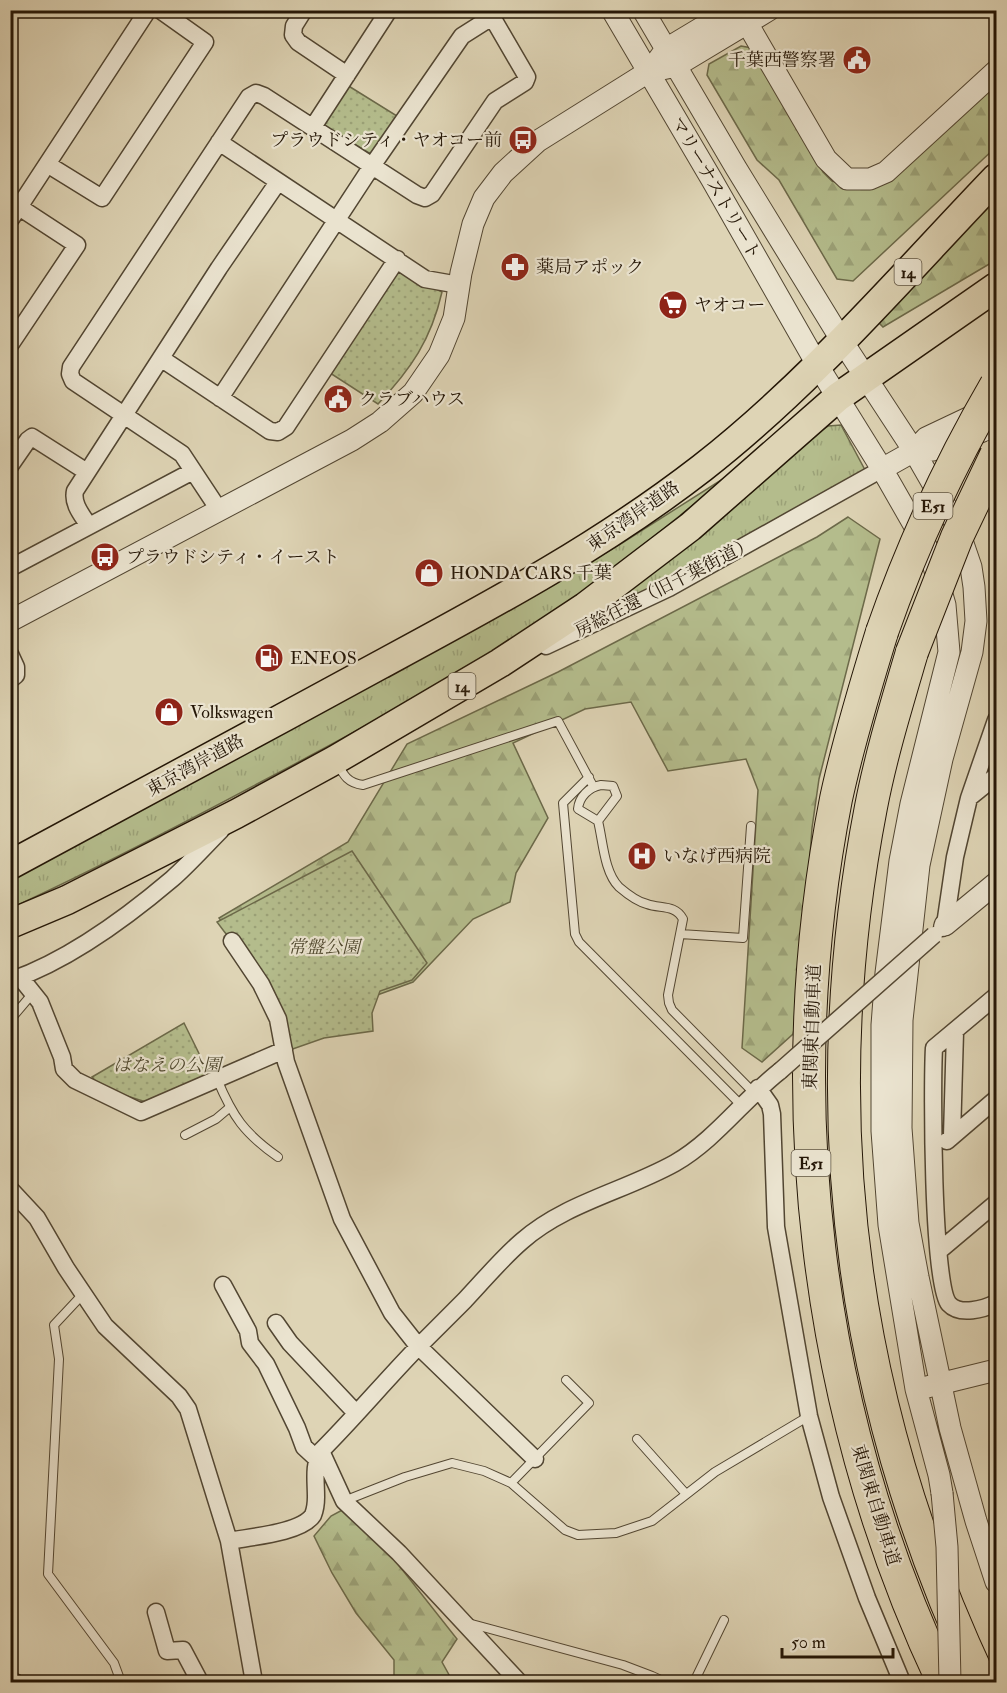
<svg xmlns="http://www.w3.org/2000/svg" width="1007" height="1693" font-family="'IM FELL Double Pica','Noto Serif JP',serif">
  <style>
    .grass { fill: url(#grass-tufts); stroke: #6c6949; stroke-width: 1.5 }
    .forest { fill: url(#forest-firs); stroke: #6c6949; stroke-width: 1.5 }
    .park { fill: url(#park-dots); stroke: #6c6949; stroke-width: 1.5 }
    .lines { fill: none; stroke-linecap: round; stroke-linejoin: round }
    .service-casing { stroke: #524632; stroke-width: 10 }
    .minor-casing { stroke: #524632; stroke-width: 19 }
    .tertiary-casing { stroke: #524632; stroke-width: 23 }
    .trunk-casing { stroke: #241606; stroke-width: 31 }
    .motorway-casing { stroke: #241606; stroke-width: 34 }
    .service { stroke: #eae3cf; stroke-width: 8 }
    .minor { stroke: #eae3cf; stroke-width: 16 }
    .tertiary { stroke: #eae3cf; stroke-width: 21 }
    .trunk { stroke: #ded4b5; stroke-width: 28 }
    .motorway { stroke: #ded4b5; stroke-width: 32 }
    .minor-bridge-casing { stroke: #524632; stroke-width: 19; stroke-linecap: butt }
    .tertiary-bridge-casing { stroke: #524632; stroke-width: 23; stroke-linecap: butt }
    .motorway-bridge-casing { stroke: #241606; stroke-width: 34; stroke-linecap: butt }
    .minor-bridge { stroke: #eae3cf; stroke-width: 16 }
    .tertiary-bridge { stroke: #eae3cf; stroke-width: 21 }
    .motorway-bridge { stroke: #ded4b5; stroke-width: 32 }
    .labels { text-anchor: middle; stroke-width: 4.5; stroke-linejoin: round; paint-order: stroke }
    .shield { fill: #eae3cf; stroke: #5f5442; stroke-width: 1.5 }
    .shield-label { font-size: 16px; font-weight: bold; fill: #241606 }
    .poi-label { font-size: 18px; fill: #241606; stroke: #eae3cf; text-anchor: start }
    .street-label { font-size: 18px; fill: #241606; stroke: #eae3cf }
    .park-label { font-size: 18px; font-style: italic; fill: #4f482e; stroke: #eae3cf }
  </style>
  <defs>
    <pattern id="grass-tufts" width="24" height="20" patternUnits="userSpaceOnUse" patternTransform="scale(1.5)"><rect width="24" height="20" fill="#b4bc8c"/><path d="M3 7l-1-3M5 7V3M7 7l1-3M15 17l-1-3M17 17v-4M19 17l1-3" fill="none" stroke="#9ba177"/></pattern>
    <pattern id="forest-firs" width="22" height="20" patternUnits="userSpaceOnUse" patternTransform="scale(1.5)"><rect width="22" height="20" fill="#b4bc8c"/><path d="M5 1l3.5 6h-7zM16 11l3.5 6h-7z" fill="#9ba177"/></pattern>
    <pattern id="park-dots" width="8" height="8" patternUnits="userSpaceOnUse" patternTransform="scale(1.5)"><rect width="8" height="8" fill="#b4bc8c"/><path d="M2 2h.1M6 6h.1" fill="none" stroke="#9ba177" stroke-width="1.8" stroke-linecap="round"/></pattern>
  </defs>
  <rect width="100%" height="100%" fill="#ded4b5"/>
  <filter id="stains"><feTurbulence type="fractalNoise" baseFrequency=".00333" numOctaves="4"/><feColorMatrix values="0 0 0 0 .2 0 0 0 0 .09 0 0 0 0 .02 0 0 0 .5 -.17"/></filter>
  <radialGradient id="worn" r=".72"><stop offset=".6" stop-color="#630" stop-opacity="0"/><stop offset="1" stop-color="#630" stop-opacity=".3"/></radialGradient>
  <path class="grass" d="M 841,425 L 865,470 L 641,594 L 619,601 L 618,595 L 818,432 L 828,426 Z
    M 737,470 C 673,520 611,574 543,619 C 452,680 354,733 257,784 C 176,827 94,870 11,908 L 10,881 L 133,812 L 533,596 L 622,543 Z"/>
  <path class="forest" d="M 741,46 L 752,48 L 823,172 L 832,181 L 852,187 L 996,82 L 996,147 L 853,281 L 837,279 L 779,180 L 757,160 L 707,75 L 709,64 Z
    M 996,198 L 996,260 L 883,327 L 878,322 Z
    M 848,517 L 880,539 L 819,779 L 812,828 L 799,1008 L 793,1034 L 762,1062 L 742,1048 L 758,790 L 746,759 L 668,771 L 631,702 L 585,709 L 513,743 L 548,818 L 516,873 L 510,902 L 473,919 L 413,982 L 380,994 L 324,1021 L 286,1009 L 219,918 L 348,842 L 407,744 L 558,672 L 817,537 Z
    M 346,1508 L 382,1544 L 457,1639 L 442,1662 L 453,1682 L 394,1682 L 394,1660 L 356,1613 L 332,1573 L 314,1536 L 331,1516 Z"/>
  <path class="park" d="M 347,85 L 397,116 L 374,152 L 369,153 L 325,126 L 324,121 Z
    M 398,270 L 442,292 C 431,340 411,369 378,404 L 330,373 Z
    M 352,851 L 427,963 L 412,980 L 380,991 L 372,1013 L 373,1031 L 324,1038 L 287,1051 L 281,1007 L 217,922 Z
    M 184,1023 L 210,1076 L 149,1103 L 102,1088 L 92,1077 Z"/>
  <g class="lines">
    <g class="service-casing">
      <path id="service" d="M 337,763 C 344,776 348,783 363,785 L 558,721 L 593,786
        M 589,777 L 563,803 L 575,934 L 579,942 L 741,1105
        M 601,785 L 613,786 L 617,796 L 598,821 L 578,809 C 579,797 589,787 601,785 Z
        M 598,821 C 603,841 604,872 619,887 C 626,893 638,902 647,904 C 660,909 675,904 683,919 L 668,995 L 669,1003 L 672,1010 L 754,1093
        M 680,934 L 743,938 L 751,826
        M 10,1020 L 33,993
        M 217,1079 C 233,1117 244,1133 278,1157
        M 185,1135 L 216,1119 L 229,1108
        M 83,1294 L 54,1325 L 59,1359 L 48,1574 L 114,1663 L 121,1682
        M 637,1439 L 686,1494
        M 511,1483 L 589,1403 L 566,1380
        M 344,1501 L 405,1477 L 452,1463 L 484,1471 L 511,1483 L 565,1530 L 578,1535 L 616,1533 L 652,1521 L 715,1472 L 809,1416
        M 468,1623 L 623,1665 L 652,1676 L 665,1682
        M 694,1682 L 724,1620"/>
    </g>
    <g class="minor-casing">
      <path id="minor" d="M 304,10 L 294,26 L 293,35 L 298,42 L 347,75
        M 313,127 L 389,10
        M 219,142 L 425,279 L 459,285
        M 47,164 L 102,198 L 205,42 L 160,10
        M 19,207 L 148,10
        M 10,220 L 19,207 L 77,245 L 10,345
        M 162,359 L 270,431 L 278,432 L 286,427 L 397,259
        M 220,398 L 372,166 L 462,36 L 492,17
        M 10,466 L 28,440 L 32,437 L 87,472
        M 219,510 L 182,454 L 73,381 L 70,374 L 71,367 L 249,97 L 256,93 L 264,96 L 417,195 L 425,198 L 432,194 L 495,101 L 525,82 L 527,77 L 488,10
        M 89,526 C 82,515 72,504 75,491 L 219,268 L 278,182
        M 10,568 L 193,471
        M 546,646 L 669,588 L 882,469
        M 10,654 L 16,667 L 16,675 L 10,680
        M 970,797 L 996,776
        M 942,928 L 945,925 L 955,857 L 969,798 L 996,720
        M 232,941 L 261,984 L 278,1019 L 286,1062 L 342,1219 L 392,1313 L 418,1346 L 535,1459
        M 20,977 L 40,1002 L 62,1057 L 64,1069 L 75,1080 L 141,1112 L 284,1050
        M 12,980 C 69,960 126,918 172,879 C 189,864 205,846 221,830
        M 996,996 L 934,1048 C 932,1083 932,1285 949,1304 C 960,1316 984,1309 996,1303
        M 758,1088 L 770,1105 L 772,1114 L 776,1227 L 809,1416 L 831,1497 L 867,1598 L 902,1682
        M 952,1136 L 955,1032
        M 947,1141 L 996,1099
        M 10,1189 L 37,1218 L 66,1268 L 105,1326 L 179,1396 L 188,1409 L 229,1541 L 254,1682
        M 939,1251 L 996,1203
        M 223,1285 L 248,1331 L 250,1343 L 266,1364 L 297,1428 L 304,1447 L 317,1459
        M 276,1323 L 290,1343 L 356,1413
        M 321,1451 L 344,1501 L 399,1553 L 519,1682
        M 229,1541 C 249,1537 302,1533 313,1515 C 315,1510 316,1502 316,1497 C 316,1480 313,1466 321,1451 C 354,1418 384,1382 417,1348 C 433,1332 449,1316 465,1300 C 484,1280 501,1259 522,1241 C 565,1203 625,1191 675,1163 C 715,1140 744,1099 780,1071
        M 156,1612 L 167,1651 L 183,1650 L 200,1682
        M 10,1681 L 15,1682"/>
    </g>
    <g class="tertiary-casing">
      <path id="tertiary" d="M 612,10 L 712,180 L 818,366 L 882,469 L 930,553 L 945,605 L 949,652 L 911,804 L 900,861 L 886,973 L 882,1025 L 882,1131 L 889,1225 L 916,1389 L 939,1475 L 942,1493
        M 643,10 L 736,168 L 842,341 L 914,451 L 957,526 L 971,567 L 974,587 L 976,621 L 972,652 L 942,759 L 919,865 L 902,1020 L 901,1128 L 908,1223 L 918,1277 L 950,1428 L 976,1521 L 996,1582
        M 747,23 L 826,159 L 847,179 L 870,179 L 886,172 L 996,71
        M 658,60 L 666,49 L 731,10
        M 915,451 L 933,450 L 996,426
        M 882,469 L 914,451 L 926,438 L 983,411
        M 10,621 L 352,440 L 380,422 L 413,393 L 439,355 L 454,318 L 461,273 L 473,224 L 484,198 L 503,173 L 538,141 L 648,72 L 676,66 L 769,10
        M 945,925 L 996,883
        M 927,1387 L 996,1370"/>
    </g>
    <g class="trunk-casing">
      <path id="trunk" d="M 10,865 C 134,798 257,732 380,665 C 493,604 600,547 702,468 C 811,383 901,277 996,178
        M 10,924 L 67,900 L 236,814 L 335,760 L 500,663 L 585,607 L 690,527 L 838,397 L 996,287"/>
    </g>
    <g class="motorway-casing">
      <path id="motorway" d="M 882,632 C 865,687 848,743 836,799 C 778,1095 814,1409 943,1682
        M 912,652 C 897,703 881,755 871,807 C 812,1112 849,1402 981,1682"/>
    </g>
    <use href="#service" class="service"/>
    <use href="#minor" class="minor"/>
    <use href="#tertiary" class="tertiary"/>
    <use href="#trunk" class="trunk"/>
    <use href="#motorway" class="motorway"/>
    <g class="minor-bridge-casing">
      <path id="minor-bridge" d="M 780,1071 L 934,935"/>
    </g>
    <g class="tertiary-bridge-casing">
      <path id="tertiary-bridge" d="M 942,1493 L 947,1547 L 950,1682"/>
    </g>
    <g class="motorway-bridge-casing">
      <path id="motorway-bridge" d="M 882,632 C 912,546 950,464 996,385
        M 912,652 L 957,537 L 996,455"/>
    </g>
    <use href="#minor-bridge" class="minor-bridge"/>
    <use href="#tertiary-bridge" class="tertiary-bridge"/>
    <use href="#motorway-bridge" class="motorway-bridge"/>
  </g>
  <defs>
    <g id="civic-disc" transform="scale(1.5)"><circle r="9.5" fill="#8f2418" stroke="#eae3cf"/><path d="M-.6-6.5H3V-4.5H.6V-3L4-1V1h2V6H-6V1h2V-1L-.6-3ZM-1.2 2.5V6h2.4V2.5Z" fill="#fff"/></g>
    <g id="bus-disc" transform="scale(1.5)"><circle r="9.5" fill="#8f2418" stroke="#eae3cf"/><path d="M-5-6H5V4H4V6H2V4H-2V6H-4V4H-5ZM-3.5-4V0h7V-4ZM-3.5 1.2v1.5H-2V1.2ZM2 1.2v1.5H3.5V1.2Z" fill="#fff"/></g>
    <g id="pharmacy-disc" transform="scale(1.5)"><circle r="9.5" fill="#8f2418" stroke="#eae3cf"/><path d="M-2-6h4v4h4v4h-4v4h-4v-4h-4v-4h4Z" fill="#fff"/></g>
    <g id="supermarket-disc" transform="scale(1.5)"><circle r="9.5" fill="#8f2418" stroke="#eae3cf"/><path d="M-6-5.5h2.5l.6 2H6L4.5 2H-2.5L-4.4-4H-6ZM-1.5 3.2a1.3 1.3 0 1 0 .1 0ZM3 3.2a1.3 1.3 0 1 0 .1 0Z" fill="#fff"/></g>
    <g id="shop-disc" transform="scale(1.5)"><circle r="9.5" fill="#8f2418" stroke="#eae3cf"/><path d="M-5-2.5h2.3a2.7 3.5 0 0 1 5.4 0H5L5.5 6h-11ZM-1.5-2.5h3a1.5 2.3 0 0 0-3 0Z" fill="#fff"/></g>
    <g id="fuel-disc" transform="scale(1.5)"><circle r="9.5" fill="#8f2418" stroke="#eae3cf"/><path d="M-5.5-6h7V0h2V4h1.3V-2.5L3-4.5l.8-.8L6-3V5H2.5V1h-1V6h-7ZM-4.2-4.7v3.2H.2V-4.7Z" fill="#fff"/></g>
    <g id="hospital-disc" transform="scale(1.5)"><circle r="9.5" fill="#8f2418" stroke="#eae3cf"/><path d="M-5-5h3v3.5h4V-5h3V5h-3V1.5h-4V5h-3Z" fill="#fff"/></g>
  </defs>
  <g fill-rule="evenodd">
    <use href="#civic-disc" x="857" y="60"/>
    <use href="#bus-disc" x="523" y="140"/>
    <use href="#pharmacy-disc" x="515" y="267"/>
    <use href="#supermarket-disc" x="673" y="305"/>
    <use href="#civic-disc" x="338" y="399"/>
    <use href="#bus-disc" x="105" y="557"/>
    <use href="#shop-disc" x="429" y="573"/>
    <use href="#fuel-disc" x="269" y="658"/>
    <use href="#shop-disc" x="169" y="712"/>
    <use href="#hospital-disc" x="642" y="856"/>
  </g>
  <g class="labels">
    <g class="shield">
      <rect x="894.5" y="259" width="27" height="26" rx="4.5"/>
      <rect x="913.5" y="493" width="39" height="26" rx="4.5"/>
      <rect x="448.5" y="673" width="27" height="26" rx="4.5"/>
      <rect x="791.5" y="1150" width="39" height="26" rx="4.5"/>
    </g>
    <g class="shield-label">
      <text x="908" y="278">14</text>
      <text x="933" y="512">E51</text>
      <text x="462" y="692">14</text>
      <text x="811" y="1169">E51</text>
    </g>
    <g class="poi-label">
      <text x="836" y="66" text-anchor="end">千葉西警察署</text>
      <text x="502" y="146" text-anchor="end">プラウドシティ・ヤオコー前</text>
      <text x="536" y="273">薬局アポック</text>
      <text x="694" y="311">ヤオコー</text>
      <text x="359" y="405">クラブハウス</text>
      <text x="126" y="563">プラウドシティ・イースト</text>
      <text x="450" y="579">HONDA CARS 千葉</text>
      <text x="290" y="664">ENEOS</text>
      <text x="190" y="718">Volkswagen</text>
      <text x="663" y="862">いなげ西病院</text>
    </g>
    <g class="street-label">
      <text transform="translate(716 188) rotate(60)" y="6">マリーナストリート</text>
      <text transform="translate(633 516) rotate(-35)" y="6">東京湾岸道路</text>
      <text transform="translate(664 587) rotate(-27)" y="6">房総往還（旧千葉街道）</text>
      <text transform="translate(195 765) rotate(-29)" y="6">東京湾岸道路</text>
      <text transform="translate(812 1027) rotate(-88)" y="6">東関東自動車道</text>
      <text transform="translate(876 1505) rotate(73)" y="6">東関東自動車道</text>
    </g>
    <g class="park-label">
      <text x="324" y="953">常盤公園</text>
      <text x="167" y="1071">はなえの公園</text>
    </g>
  </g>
  <rect width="1007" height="1693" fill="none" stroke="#ded4b5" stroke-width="36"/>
  <rect x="12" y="12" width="983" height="1669" fill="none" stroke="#241606" stroke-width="3"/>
  <rect x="18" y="18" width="971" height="1657" fill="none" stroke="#241606" stroke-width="1.5"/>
  <path d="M782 1648v9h111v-9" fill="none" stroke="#241606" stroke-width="3"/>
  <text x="791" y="1648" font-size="18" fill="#241606" stroke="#eae3cf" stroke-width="4.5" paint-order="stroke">50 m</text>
  <rect width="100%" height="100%" filter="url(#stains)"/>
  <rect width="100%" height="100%" fill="url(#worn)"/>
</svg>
